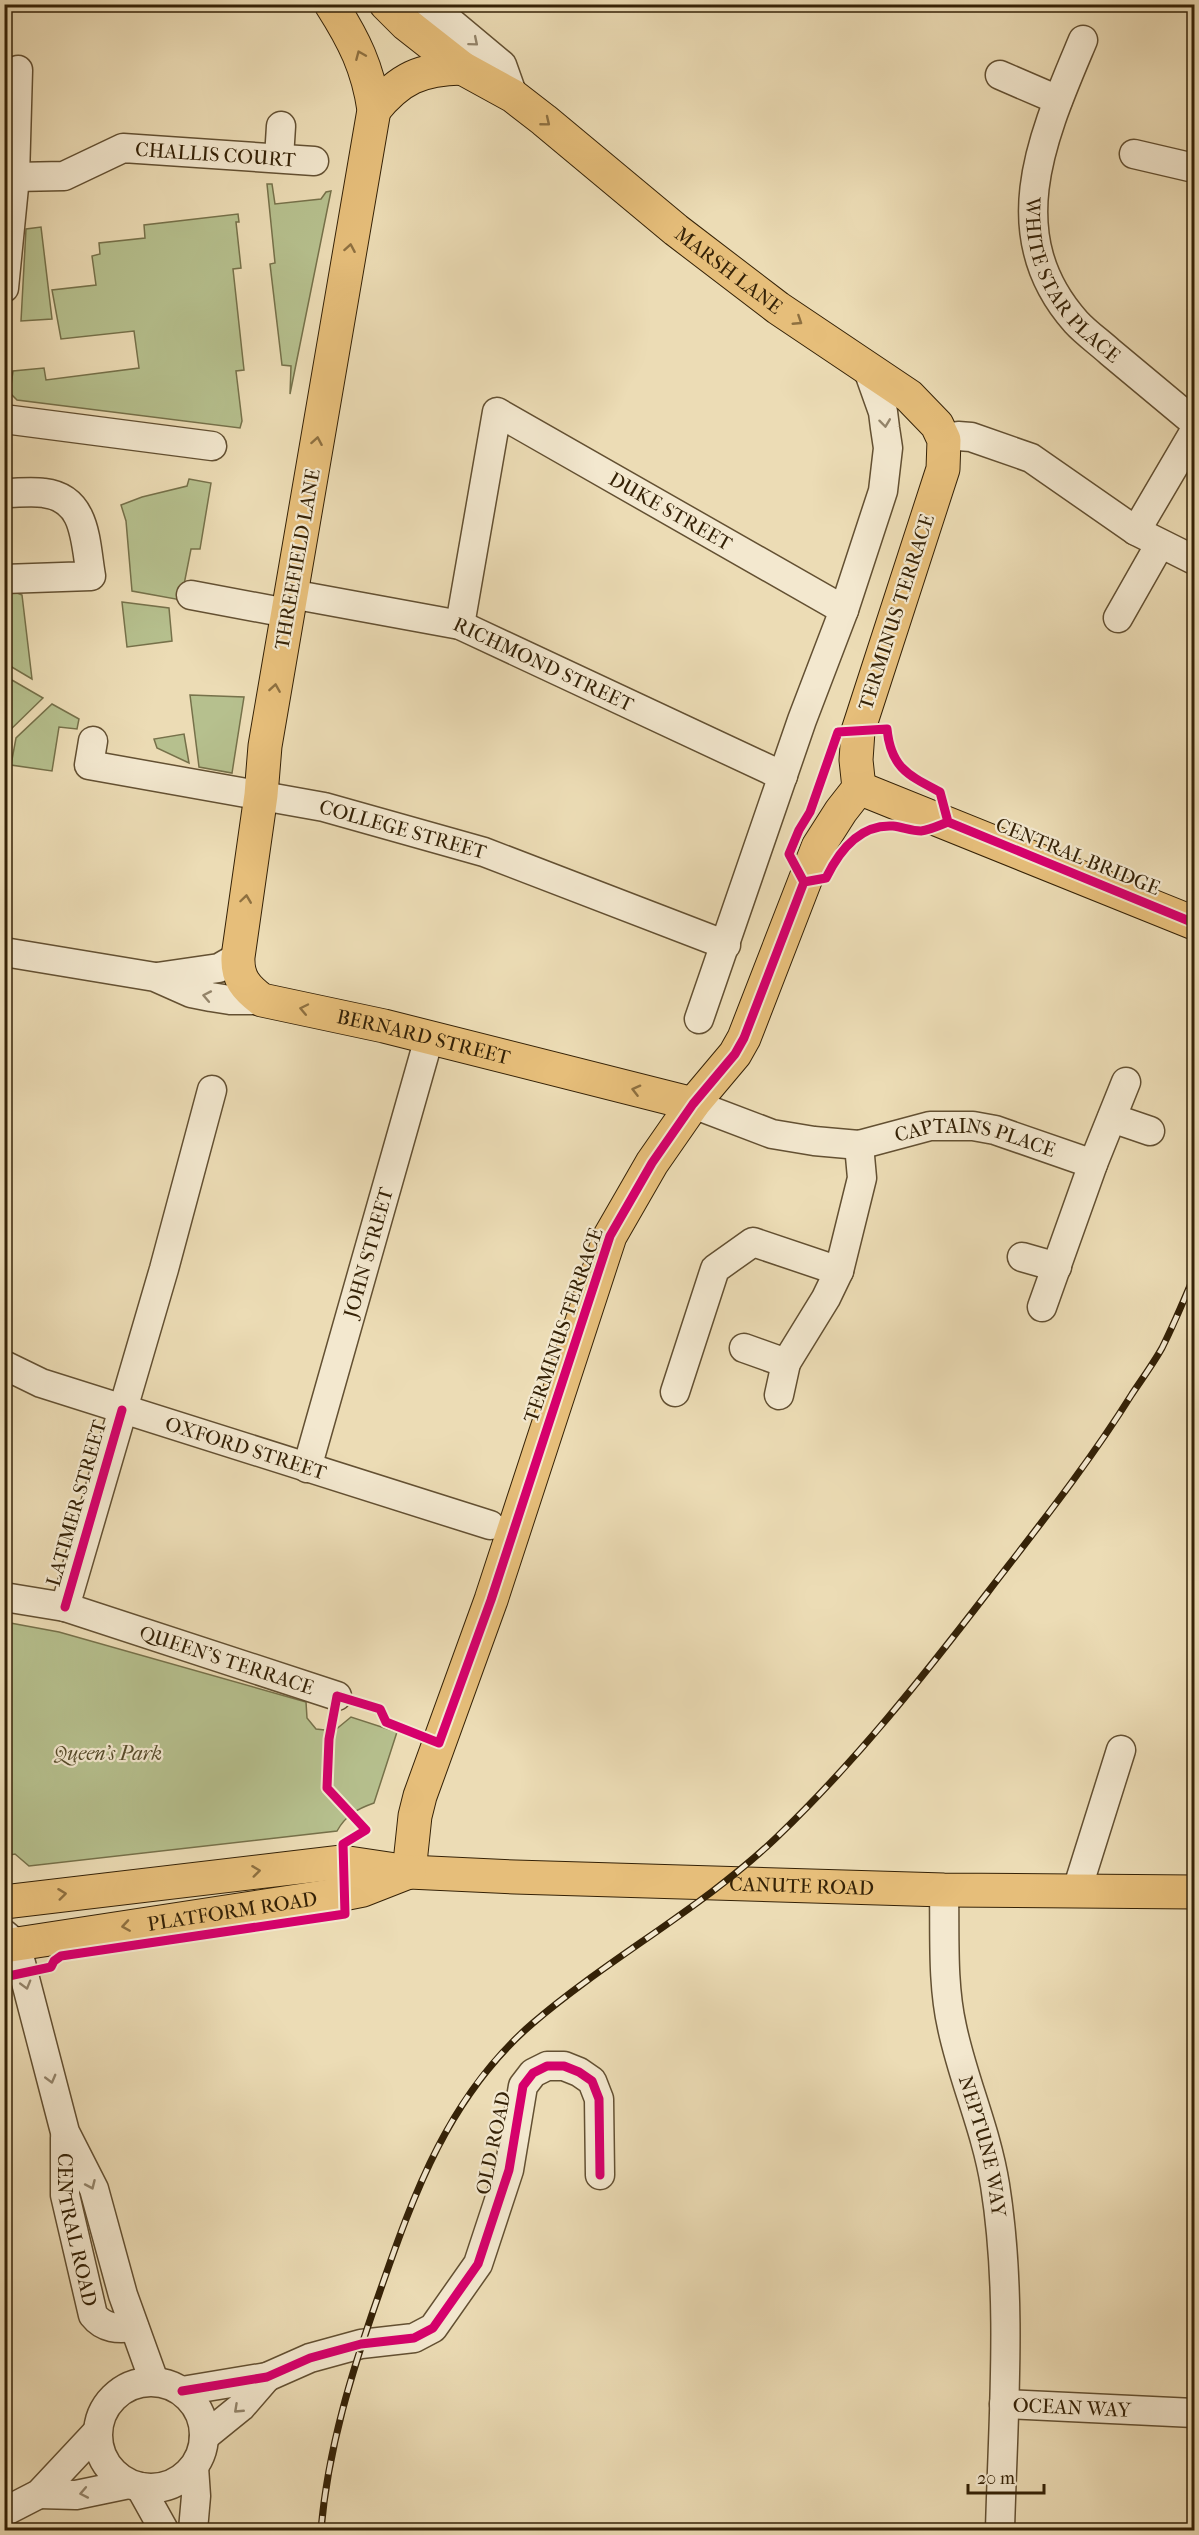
<svg xmlns="http://www.w3.org/2000/svg" width="1199" height="2535" font-family="'IM FELL French Canon',serif">
  <style>
    .green { fill: #b6c08e; stroke: #76714a; stroke-width: 1.5 }
    .lines { fill: none; stroke-linecap: round; stroke-linejoin: round }
    .minor-casing { stroke: #635032; stroke-width: 31 }
    .major-casing { stroke: #352207; stroke-width: 35 }
    .minor { stroke: #f3e8cf; stroke-width: 28 }
    .major { stroke: #e6be7a; stroke-width: 33 }
    .rail-casing { stroke: #352207; stroke-width: 7 }
    .rail { stroke: #f3e8cf; stroke-width: 4.5; stroke-dasharray: 14; stroke-linecap: butt }
    .cycleway-casing { stroke: #f3e8cf; stroke-width: 13 }
    .cycleway { stroke: #d6006c; stroke-width: 9 }
    .oneway { stroke: #94856b }
    .oneway2 { stroke: #8e7040 }
    .labels { text-anchor: middle; stroke-width: 4.5; stroke-linejoin: round; paint-order: stroke }
    .street-label { font-size: 20px; fill: #352207; stroke: #f3e8cf }
    .park-label { font-size: 20px; font-style: italic; fill: #554a29; stroke: #f3e8cf }
  </style>
  <rect width="100%" height="100%" fill="#ecdcb5"/>
  <filter id="stains"><feTurbulence type="fractalNoise" baseFrequency=".00333" numOctaves="4"/><feColorMatrix values="0 0 0 0 .2 0 0 0 0 .09 0 0 0 0 .02 0 0 0 .5 -.17"/></filter>
  <radialGradient id="worn" r=".72"><stop offset=".6" stop-color="#630" stop-opacity="0"/><stop offset="1" stop-color="#630" stop-opacity=".3"/></radialGradient>
  <path class="green" d="M 267,184 L 272,184 L 275,204 L 321,199 L 326,192 L 331,191 L 290,394 L 291,366 L 282,365 L 270,264 L 275,263 Z
    M 238,214 L 239,222 L 236,222 L 241,268 L 233,269 L 244,370 L 236,371 L 242,421 L 240,428 L 17,400 L 10,393 L 13,371 L 44,368 L 46,380 L 139,368 L 134,331 L 61,339 L 52,290 L 96,285 L 92,256 L 100,254 L 99,243 L 145,238 L 144,225 Z
    M 41,227 L 52,319 L 21,321 L 26,229 Z
    M 189,479 L 211,483 L 200,549 L 191,549 L 181,600 L 132,591 L 126,521 L 121,505 L 142,497 L 187,486 Z
    M 5,588 L 22,595 L 32,679 L 5,663 Z
    M 122,602 L 169,608 L 172,641 L 127,647 Z
    M 5,676 L 43,698 L 5,735 Z
    M 190,695 L 244,697 L 232,773 L 199,767 Z
    M 52,704 L 79,719 L 77,729 L 59,727 L 52,771 L 11,765 L 16,738 Z
    M 184,734 L 189,763 L 157,748 L 154,739 Z
    M 5,1622 L 59,1632 L 306,1702 L 307,1718 L 316,1729 L 334,1731 L 351,1717 L 397,1732 L 374,1803 C 357,1809 346,1815 337,1831 L 29,1866 L 15,1854 L 5,1856 Z"/>
  <g class="lines">
    <g class="minor-casing">
      <g id="minor">
        <path d="M 429,4 L 502,65 L 513,96"/>
        <path id="s1" d="M 1083,40 C 1044,133 997,233 1076,322 C 1086,333 1099,342 1110,352 C 1138,375 1166,399 1194,422"/>
        <path d="M 1000,75 L 1058,100"/>
        <path d="M 1134,154 L 1194,168"/>
        <path d="M 279,158 L 281,126"/>
        <path id="s2" d="M 15,177 L 64,176 L 123,148 L 314,161"/>
        <path d="M 4,288 L 15,177 L 18,70"/>
        <path d="M 4,419 L 212,446"/>
        <path d="M 944,440 L 958,436 L 971,437 L 1031,458 L 1136,531 L 1194,560"/>
        <path d="M 1136,531 L 1194,432"/>
        <path d="M 4,579 L 91,576 C 85,542 87,498 44,493 C 32,491 18,493 6,493"/>
        <path id="s3" d="M 291,594 L 460,625 L 783,776"/>
        <path d="M 191,595 L 287,613"/>
        <path d="M 1118,618 L 1160,544"/>
        <path id="s4" d="M 460,625 L 497,412 L 844,610"/>
        <path id="s5" d="M 93,741 L 89,765 L 324,807 L 484,852 L 726,945"/>
        <path d="M 4,952 L 155,977 L 191,993 L 211,997 L 230,1000 L 262,1000"/>
        <path d="M 157,977 L 219,968 L 238,957"/>
        <path d="M 699,1019 L 802,720 L 844,610 L 883,491 L 888,448 L 885,428 L 883,412 L 867,367"/>
        <path id="s6" d="M 693,1104 L 772,1134 L 814,1141 L 859,1145 L 930,1126 L 973,1126 L 995,1130 L 1093,1164"/>
        <path d="M 1112,1118 L 1150,1131"/>
        <path d="M 1022,1257 L 1057,1267"/>
        <path d="M 1042,1307 L 1093,1164 L 1126,1082"/>
        <path d="M 744,1348 L 786,1363 L 826,1298 L 839,1271 L 862,1178 L 859,1145"/>
        <path id="s7" d="M 4,1365 L 41,1383 L 490,1525"/>
        <path d="M 675,1392 L 715,1269 L 753,1242 L 839,1271"/>
        <path d="M 779,1395 L 786,1363"/>
        <path id="s8" d="M 307,1468 L 429,1038"/>
        <path id="s9" d="M 4,1597 L 65,1607 L 337,1696"/>
        <path d="M 65,1607 L 164,1269 L 212,1090"/>
        <path id="s10" d="M 944,1890 C 945,1935 942,1983 952,2027 C 963,2080 986,2129 995,2185 C 1013,2298 1003,2416 1000,2530"/>
        <path d="M 1077,1890 L 1121,1750"/>
        <path d="M 4,1934 L 16,1944 L 65,2132 L 94,2189 L 123,2295 L 154,2381"/>
        <path id="s11" d="M 65,2138 L 65,2195 L 93,2315 C 104,2329 118,2329 134,2327"/>
        <circle cx="151" cy="2435" r="53"/>
        <path d="M 182,2391 L 267,2377 L 310,2358 L 361,2344 L 414,2338 L 433,2328 L 478,2264 L 509,2170 L 523,2086 L 533,2073 L 547,2066 L 564,2066 L 579,2072 L 592,2081 L 599,2099 L 600,2175"/>
        <path id="s12" d="M 1004,2404 L 1194,2413"/>
        <path d="M 204,2437 L 241,2407 L 267,2377"/>
        <path d="M 140,2487 L 164,2530"/>
        <path d="M 39,2494 L 76,2495 L 129,2484"/>
        <path d="M 4,2512 L 39,2494 L 97,2432"/>
        <path d="M 193,2530 L 196,2496 L 194,2467"/>
      </g>
    </g>
    <g class="major-casing">
      <g id="major">
        <path id="s13" d="M 331,4 C 354,40 368,68 374,110 L 265,746 L 261,795 L 238,957 C 237,978 246,988 262,1000 L 384,1026 L 693,1104"/>
        <path id="s14" d="M 386,4 L 406,24 L 462,68 L 513,96 L 544,120 L 676,230 L 778,308 L 909,396 L 937,425 L 944,440 L 943,469 L 858,731 L 856,760 L 859,788 L 841,811 L 818,847 L 744,1038 L 735,1054 L 693,1104 L 652,1163 L 610,1236 L 491,1600 L 420,1796 L 415,1816 L 409,1872"/>
        <path d="M 374,110 C 400,78 421,69 462,68"/>
        <path d="M 859,788 L 1194,923"/>
        <path id="s15" d="M 4,1902 L 342,1862 L 409,1872 L 515,1877 L 944,1890 L 1194,1892"/>
        <path id="s16" d="M 4,1946 L 343,1894 L 363,1890 L 409,1872"/>
      </g>
    </g>
    <use href="#minor" class="minor"/>
    <use href="#major" class="major"/>
    <g class="rail-casing">
      <path id="rail" d="M 321,2530 C 328,2448 352,2371 379,2294 C 414,2193 449,2095 533,2023 C 610,1957 703,1908 777,1837 C 856,1761 922,1678 988,1592 C 1038,1527 1089,1463 1132,1394 C 1142,1379 1153,1364 1162,1348 C 1174,1324 1184,1300 1194,1276"/>
    </g>
    <use href="#rail" class="rail"/>
    <g class="cycleway-casing">
      <path id="cycleway" d="M 948,822 L 1194,923
        M 804,882 L 789,854 L 799,830 L 810,812 L 838,732 L 887,729 C 891,768 908,775 940,792 L 948,822
        M 804,882 L 826,878 C 839,851 860,824 893,826 C 902,827 912,831 921,831 C 930,830 940,825 948,822
        M 65,1607 L 122,1410
        M 4,1977 L 51,1967 L 54,1961 L 61,1956 L 345,1914 L 343,1844 L 366,1830 L 327,1788 L 329,1739 L 337,1696 L 380,1709 L 386,1722 L 439,1743 L 491,1600 L 610,1236 L 652,1163 L 693,1104 L 735,1054 L 744,1038 L 804,882
        M 182,2391 L 267,2377 L 310,2358 L 361,2344 L 414,2338 L 433,2328 L 478,2264 L 509,2170 L 523,2086 L 533,2073 L 547,2066 L 564,2066 L 579,2072 L 592,2081 L 599,2099 L 600,2175"/>
    </g>
    <use href="#cycleway" class="cycleway"/>
  </g>
  <defs><path id="oneway-chevron" d="M-2-3.5L2.5 0L-2 3.5" fill="none" stroke-width="1.6" stroke-linecap="round" stroke-linejoin="round" transform="scale(1.5)"/></defs>
  <g class="oneway">
    <use href="#oneway-chevron" transform="translate(474 42) rotate(40)"/>
    <use href="#oneway-chevron" transform="translate(885 423) rotate(83)"/>
    <use href="#oneway-chevron" transform="translate(207 996) rotate(-169)"/>
    <use href="#oneway-chevron" transform="translate(26 1985) rotate(74)"/>
    <use href="#oneway-chevron" transform="translate(51 2079) rotate(75)"/>
    <use href="#oneway-chevron" transform="translate(91 2185) rotate(66)"/>
    <use href="#oneway-chevron" transform="translate(238 2409) rotate(137)"/>
    <use href="#oneway-chevron" transform="translate(84 2493) rotate(169)"/>
  </g>
  <g class="oneway2">
    <use href="#oneway-chevron" transform="translate(360 55) rotate(-113)"/>
    <use href="#oneway-chevron" transform="translate(546 122) rotate(39)"/>
    <use href="#oneway-chevron" transform="translate(350 248) rotate(-80)"/>
    <use href="#oneway-chevron" transform="translate(798 321) rotate(33)"/>
    <use href="#oneway-chevron" transform="translate(317 441) rotate(-80)"/>
    <use href="#oneway-chevron" transform="translate(275 688) rotate(-81)"/>
    <use href="#oneway-chevron" transform="translate(246 899) rotate(-82)"/>
    <use href="#oneway-chevron" transform="translate(304 1009) rotate(-168)"/>
    <use href="#oneway-chevron" transform="translate(636 1090) rotate(-166)"/>
    <use href="#oneway-chevron" transform="translate(256 1871) rotate(-7)"/>
    <use href="#oneway-chevron" transform="translate(62 1894) rotate(-7)"/>
    <use href="#oneway-chevron" transform="translate(126 1926) rotate(171)"/>
  </g>
  <g class="labels">
    <g class="street-label">
      <text dy="7" stroke="none"><textPath href="#s2" startOffset="207">CHALLIS COURT</textPath></text>
      <text dy="7" stroke="none"><textPath href="#s14" startOffset="435">MARSH LANE</textPath></text>
      <text dy="7" stroke="none"><textPath href="#s1" startOffset="261">WHITE STAR PLACE</textPath></text>
      <text dy="7" stroke="none"><textPath href="#s4" startOffset="416">DUKE STREET</textPath></text>
      <text transform="translate(297 559) rotate(-80)" y="7">THREEFIELD LANE</text>
      <text transform="translate(896 612) rotate(-72)" y="7">TERMINUS TERRACE</text>
      <text dy="7" stroke="none"><textPath href="#s3" startOffset="264">RICHMOND STREET</textPath></text>
      <text dy="7" stroke="none"><textPath href="#s5" startOffset="345">COLLEGE STREET</textPath></text>
      <text transform="translate(1078 856) rotate(22)" y="7">CENTRAL BRIDGE</text>
      <text dy="7" stroke="none"><textPath href="#s13" startOffset="1191">BERNARD STREET</textPath></text>
      <text dy="7" stroke="none"><textPath href="#s6" startOffset="292">CAPTAINS PLACE</textPath></text>
      <text dy="7" stroke="none"><textPath href="#s8" startOffset="224">JOHN STREET</textPath></text>
      <text transform="translate(563 1325) rotate(-71)" y="7">TERMINUS TERRACE</text>
      <text dy="7" stroke="none"><textPath href="#s7" startOffset="256">OXFORD STREET</textPath></text>
      <text transform="translate(76 1503) rotate(-74)" y="7">LATIMER STREET</text>
      <text dy="7" stroke="none"><textPath href="#s9" startOffset="232">QUEEN'S TERRACE</textPath></text>
      <text dy="7" stroke="none"><textPath href="#s15" startOffset="801">CANUTE ROAD</textPath></text>
      <text dy="7" stroke="none"><textPath href="#s16" startOffset="231">PLATFORM ROAD</textPath></text>
      <text transform="translate(493 2143) rotate(-78)" y="7">OLD ROAD</text>
      <text dy="7" stroke="none"><textPath href="#s10" startOffset="261">NEPTUNE WAY</textPath></text>
      <text dy="7" stroke="none"><textPath href="#s11" startOffset="93">CENTRAL ROAD</textPath></text>
      <text dy="7" stroke="none"><textPath href="#s12" startOffset="68">OCEAN WAY</textPath></text>
    </g>
    <g class="park-label">
      <text x="108" y="1760">Queen's Park</text>
    </g>
  </g>
  <rect width="1199" height="2535" fill="none" stroke="#ecdcb5" stroke-width="24"/>
  <rect x="6" y="6" width="1187" height="2523" fill="none" stroke="#352207" stroke-width="3"/>
  <rect x="12" y="12" width="1175" height="2511" fill="none" stroke="#352207" stroke-width="1.5"/>
  <path d="M968 2484v9h76v-9" fill="none" stroke="#352207" stroke-width="3"/>
  <text x="977" y="2484" font-size="18" fill="#352207" stroke="#f3e8cf" stroke-width="4.5" paint-order="stroke">20 m</text>
  <rect width="100%" height="100%" filter="url(#stains)"/>
  <rect width="100%" height="100%" fill="url(#worn)"/>
</svg>
